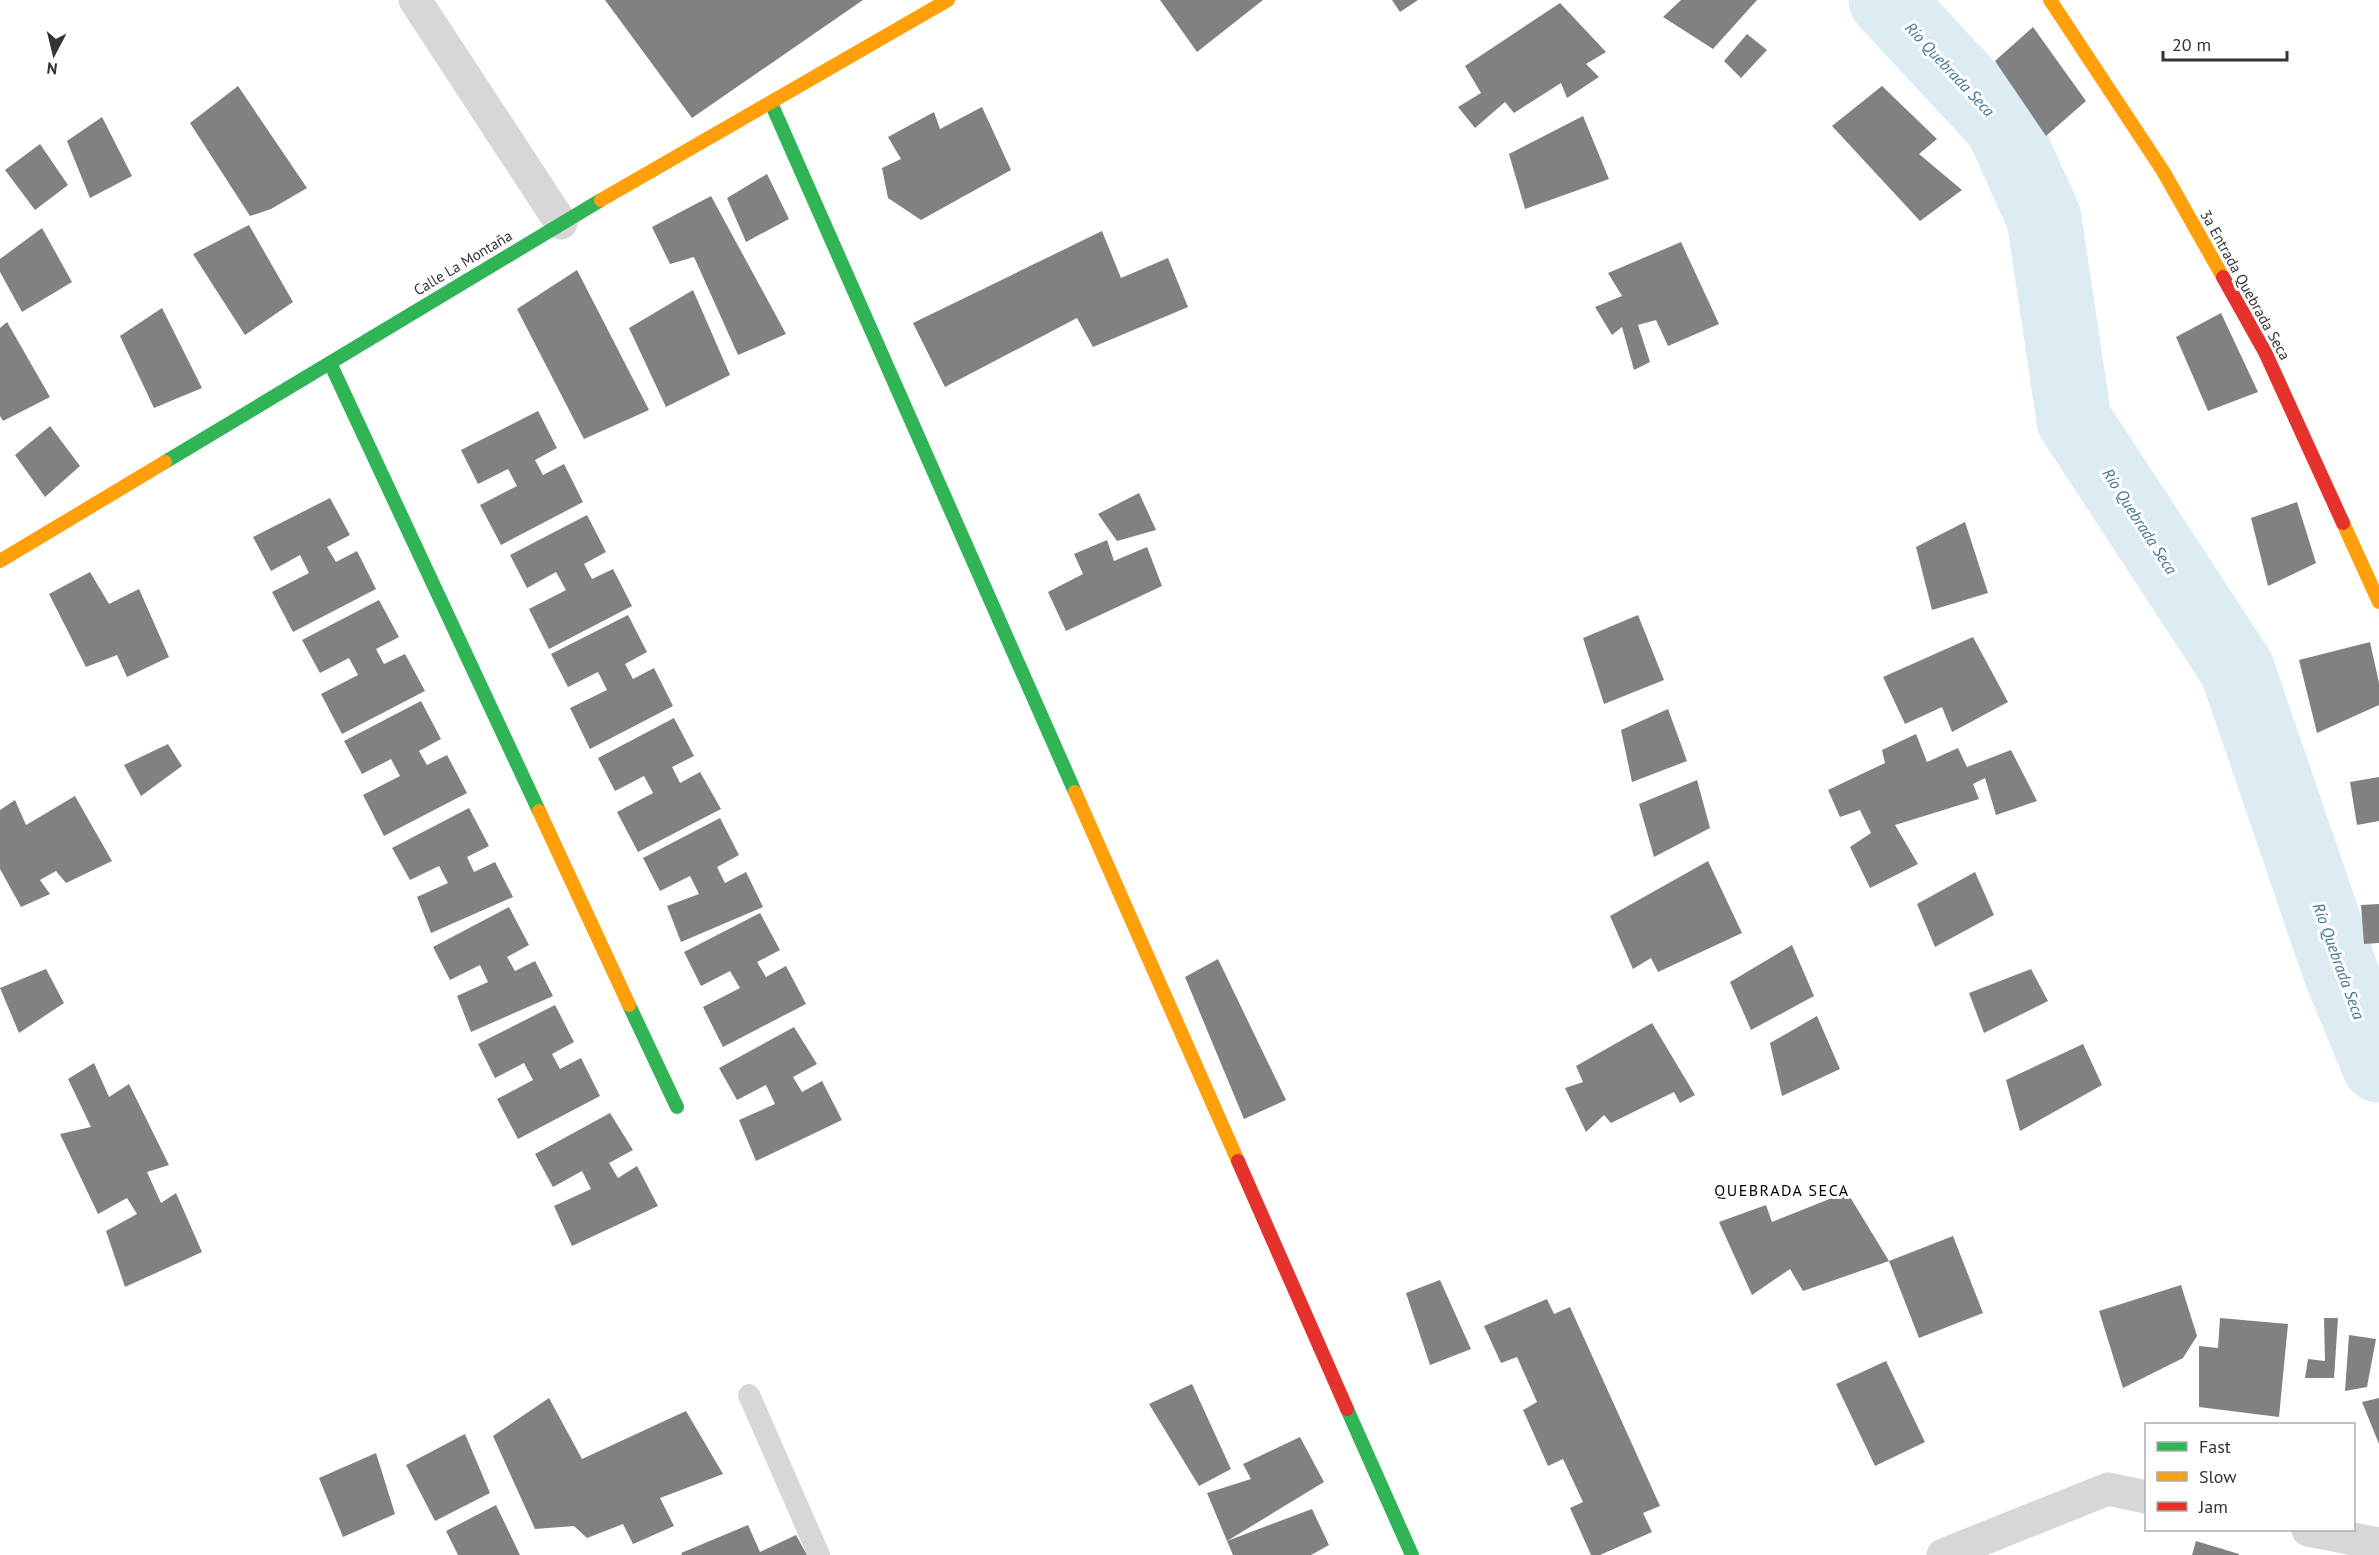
<svg xmlns="http://www.w3.org/2000/svg" width="2379" height="1555" font-family="'PT Sans',sans-serif">
	<style>
		.lines { fill: none; stroke-linecap: round; stroke-linejoin: round }
		.river { stroke: #ddebf3; stroke-width: 75 }
		.building { fill: #818181 }
		.lane { stroke: #d7d7d7; stroke-width: 22 }
		.street { stroke: #d7d7d7; stroke-width: 33 }
		.fast { stroke: #30b455; stroke-width: 14 }
		.slow { stroke: #ff9f0a; stroke-width: 14 }
		.jam { stroke: #e5322d; stroke-width: 14 }
		.labels { text-anchor: middle; stroke-width: 6; stroke-linejoin: round; paint-order: stroke }
		.street-label { font-size: 15px; fill: #333; stroke: #fff }
		.water-label { font-size: 16px; font-style: italic; fill: #3f7597; stroke: #fff }
		.neighbourhood-label { font-size: 16px; letter-spacing: 1.5px; fill: #000; stroke: #fff }
	</style>
	<rect width="100%" height="100%" fill="#fff"/>
	<g class="lines">
		<path class="river" d="M1886 0 2002 125 2044 218 2074 420 2237 669 2341 973 2379 1065"/>
	</g>
	<path class="building" d="M605 0H863L692 118Z
		M1160 0H1263L1197 52Z
		M1392 0H1418L1400 12Z
		M1681 0H1757L1713 49 1663 17Z
		M1560 3 1606 52 1586 64 1599 77 1567 98 1561 83 1514 113 1505 102 1475 128 1458 107 1481 93 1465 66Z
		M2033 27 2086 101 2046 136 1995 61Z
		M1747 34 1767 50 1741 78 1724 61Z
		M238 86 307 188 271 209 250 216 190 123Z
		M1882 86 1937 139 1919 154 1962 190 1920 221 1832 126Z
		M982 107 1011 170 921 220 888 198 882 168 901 159 888 137 934 112 940 129Z
		M1583 116 1609 179 1525 209 1509 154Z
		M102 117 132 176 90 198 67 141Z
		M40 144 68 185 35 210 5 170Z
		M767 174 789 219 746 242 727 198Z
		M711 196 786 334 738 355 694 257 670 264 652 227Z
		M249 225 293 302 245 335 193 254Z
		M42 228 72 282 22 312 0 272V259Z
		M1102 231 1121 278 1168 258 1188 307 1093 347 1077 318 945 387 913 323Z
		M1681 242 1719 324 1668 346 1656 320 1638 325 1650 362 1634 370 1622 327 1612 335 1595 307 1622 296 1608 273Z
		M577 270 649 410 584 439 517 309Z
		M693 290 730 375 666 407 629 328Z
		M162 308 202 388 154 408 120 336Z
		M2221 313 2258 392 2208 411 2176 337Z
		M7 322 50 397 3 421 0 416V328Z
		M538 411 557 448 535 460 543 475 564 464 583 502 501 545 480 505 517 486 508 469 478 484 461 450Z
		M50 426 80 466 45 497 15 455Z
		M1139 493 1156 530 1117 541 1098 514Z
		M330 498 350 535 327 547 336 562 357 551 376 589 293 632 272 592 309 573 300 555 271 571 253 537Z
		M2297 502 2316 563 2268 586 2251 518Z
		M587 515 606 552 584 564 592 579 613 569 632 606 549 649 529 609 566 590 556 572 527 588 510 555Z
		M1965 522 1988 593 1932 610 1916 547Z
		M1107 540 1114 561 1147 547 1162 586 1066 631 1048 592 1083 574 1074 554Z
		M90 572 109 604 139 589 169 657 127 677 117 655 86 667 49 594Z
		M379 600 399 637 376 649 384 664 405 654 425 691 342 734 321 694 358 675 349 658 320 673 302 640Z
		M628 615 647 652 625 664 633 679 654 668 673 706 590 749 570 708 607 690 598 672 568 687 551 654Z
		M1638 615 1664 680 1604 704 1583 638Z
		M1973 637 2008 702 1952 732 1942 707 1905 724 1883 677Z
		M2370 642 2379 683V705L2317 733 2299 660Z
		M421 701 441 739 419 751 427 765 447 755 467 793 384 836 363 795 400 776 391 759 362 774 344 741Z
		M1668 709 1687 761 1632 782 1621 730Z
		M674 718 694 756 672 767 680 783 700 772 721 809 638 852 617 812 653 793 644 776 615 791 598 758Z
		M1916 734 1927 762 1958 748 1967 767 2011 750 2037 801 1996 815 1985 778 1973 784 1979 799 1895 825 1918 864 1870 888 1850 847 1871 833 1860 810 1840 817 1828 790 1885 763 1882 750Z
		M168 744 182 766 141 796 124 765Z
		M2379 777V821L2357 825 2350 782Z
		M1697 780 1710 828 1654 857 1639 804Z
		M75 796 112 861 66 883 56 871 40 880 50 894 21 907 0 869V810L15 800 26 825Z
		M469 808 489 846 467 857 474 872 495 862 513 897 431 933 417 897 448 883 439 866 410 880 392 848Z
		M720 818 739 855 717 867 725 883 746 872 763 907 681 942 667 906 699 894 690 876 660 891 643 858Z
		M1708 861 1742 933 1658 972 1651 958 1633 969 1610 916Z
		M1975 872 1994 915 1935 947 1917 904Z
		M2379 904V943L2364 944 2361 905Z
		M509 907 529 945 507 957 515 971 535 961 553 996 471 1032 457 996 488 982 480 965 450 980 433 947Z
		M760 913 780 950 757 962 766 977 786 966 806 1004 723 1047 703 1007 740 988 730 971 701 986 684 952Z
		M1792 945 1814 996 1751 1030 1730 982Z
		M1218 959 1286 1100 1244 1119 1185 977Z
		M46 969 64 1003 19 1033 0 988Z
		M2031 969 2048 1001 1984 1033 1969 993Z
		M555 1005 574 1042 552 1054 560 1069 581 1058 600 1096 518 1139 497 1099 533 1080 524 1063 495 1078 478 1044Z
		M1817 1016 1840 1069 1782 1096 1770 1043Z
		M1652 1023 1695 1095 1680 1103 1674 1092 1611 1123 1604 1115 1586 1132 1565 1088 1583 1082 1576 1066Z
		M794 1027 817 1064 793 1077 802 1092 822 1081 842 1120 756 1161 739 1120 775 1104 766 1085 737 1100 719 1068Z
		M2083 1044 2102 1085 2020 1131 2006 1080Z
		M94 1063 109 1097 129 1084 169 1165 147 1172 161 1203 176 1193 202 1252 125 1287 106 1231 137 1214 127 1198 98 1214 60 1134 91 1127 68 1079Z
		M610 1113 633 1150 609 1163 618 1178 637 1166 658 1206 572 1246 554 1206 591 1189 582 1171 553 1187 535 1154Z
		M1847 1192 1889 1261 1803 1291 1790 1269 1752 1295 1719 1222 1766 1205 1772 1222Z
		M1953 1236 1983 1313 1919 1338 1889 1261Z
		M1440 1280 1471 1349 1430 1365 1406 1293Z
		M2181 1285 2197 1336 2183 1358 2123 1388 2099 1311Z
		M1547 1299 1554 1314 1570 1307 1660 1506 1643 1513 1652 1532 1600 1555H1591L1570 1508 1583 1502 1563 1459 1548 1466 1523 1410 1537 1402 1517 1357 1501 1363 1484 1326Z
		M2220 1318 2288 1324 2279 1417 2199 1407V1346L2218 1348Z
		M2324 1318H2338L2334 1378H2305L2308 1359 2325 1361Z
		M2349 1335 2376 1339 2367 1387 2345 1391Z
		M1886 1361 1925 1442 1875 1466 1836 1384Z
		M1192 1384 1231 1469 1199 1486 1149 1404Z
		M549 1398 582 1459 686 1411 723 1474 660 1498 674 1526 633 1544 623 1524 587 1538 574 1526 535 1529 493 1436Z
		M2379 1398V1444L2362 1402Z
		M465 1434 490 1493 435 1521 406 1465Z
		M1300 1437 1324 1482 1227 1541 1207 1493 1251 1479 1243 1464Z
		M376 1453 395 1514 343 1537 319 1478Z
		M496 1505 520 1555H458L446 1531Z
		M1312 1509 1329 1545 1311 1555H1233L1227 1541Z
		M748 1525 760 1552 796 1535 807 1555H682L681 1553Z
		M2196 1541 2239 1554V1555H2192Z"/>
	<g class="lines">
		<path class="lane" d="M749 1395 819 1555"/>
		<path class="street" d="M415 0 561 223
			M2308 1530 2379 1544
			M1943 1555 2108 1489 2146 1497"/>
		<path class="fast" d="M771 103 1075 792
			M330 363 539 811
			M165 462 601 200
			M629 1005 677 1107
			M1347 1409 1412 1555"/>
		<path class="slow" d="M2050 0 2163 171 2223 277
			M601 200 948 0
			M2343 523 2379 602
			M0 561 165 462
			M1075 792 1238 1161
			M539 811 629 1005"/>
		<path class="jam" d="M2223 277 2265 352 2343 523
			M1238 1161 1347 1409"/>
	</g>
	<g class="labels">
		<g class="street-label">
			<text transform="translate(463 263) rotate(-31)" y="5">Calle La Montaña</text>
			<text transform="translate(2245 285) rotate(61)" y="5">3a Entrada Quebrada Seca</text>
		</g>
		<g class="water-label">
			<text transform="translate(1950 69) rotate(47)" y="6">Río Quebrada Seca</text>
			<text transform="translate(2140 521) rotate(57)" y="6">Río Quebrada Seca</text>
			<text transform="translate(2339 961) rotate(70)" y="6">Río Quebrada Seca</text>
		</g>
		<g class="neighbourhood-label">
			<text x="1782" y="1196">QUEBRADA SECA</text>
		</g>
	</g>
	<rect x="2145" y="1423" width="210" height="108" fill="#ffffff" stroke="#adadad" stroke-width="1.5"/>
	<rect x="2157" y="1442" width="30" height="9" fill="#30b455" stroke="#adadad" stroke-width="1.5"/>
	<text x="2199" y="1453" font-size="18" fill="#333333">Fast</text>
	<rect x="2157" y="1472" width="30" height="9" fill="#ff9f0a" stroke="#adadad" stroke-width="1.5"/>
	<text x="2199" y="1483" font-size="18" fill="#333333">Slow</text>
	<rect x="2157" y="1502" width="30" height="9" fill="#e5322d" stroke="#adadad" stroke-width="1.5"/>
	<text x="2199" y="1513" font-size="18" fill="#333333">Jam</text>
	<g transform="translate(54 54) rotate(187)" stroke="#ffffff" stroke-width="4.5" paint-order="stroke">
	<path d="M0-4.5L10 22L0 15L-10 22Z" fill="#333333"/>
	<text y="-9" font-size="16" font-weight="bold" text-anchor="middle" fill="#333333">N</text>
	</g>
	<path d="M2163 51v9h124v-9" fill="none" stroke="#333333" stroke-width="3"/>
	<text x="2172" y="51" font-size="18" fill="#333333" stroke="#ffffff" stroke-width="4.5" paint-order="stroke">20 m</text>
</svg>
